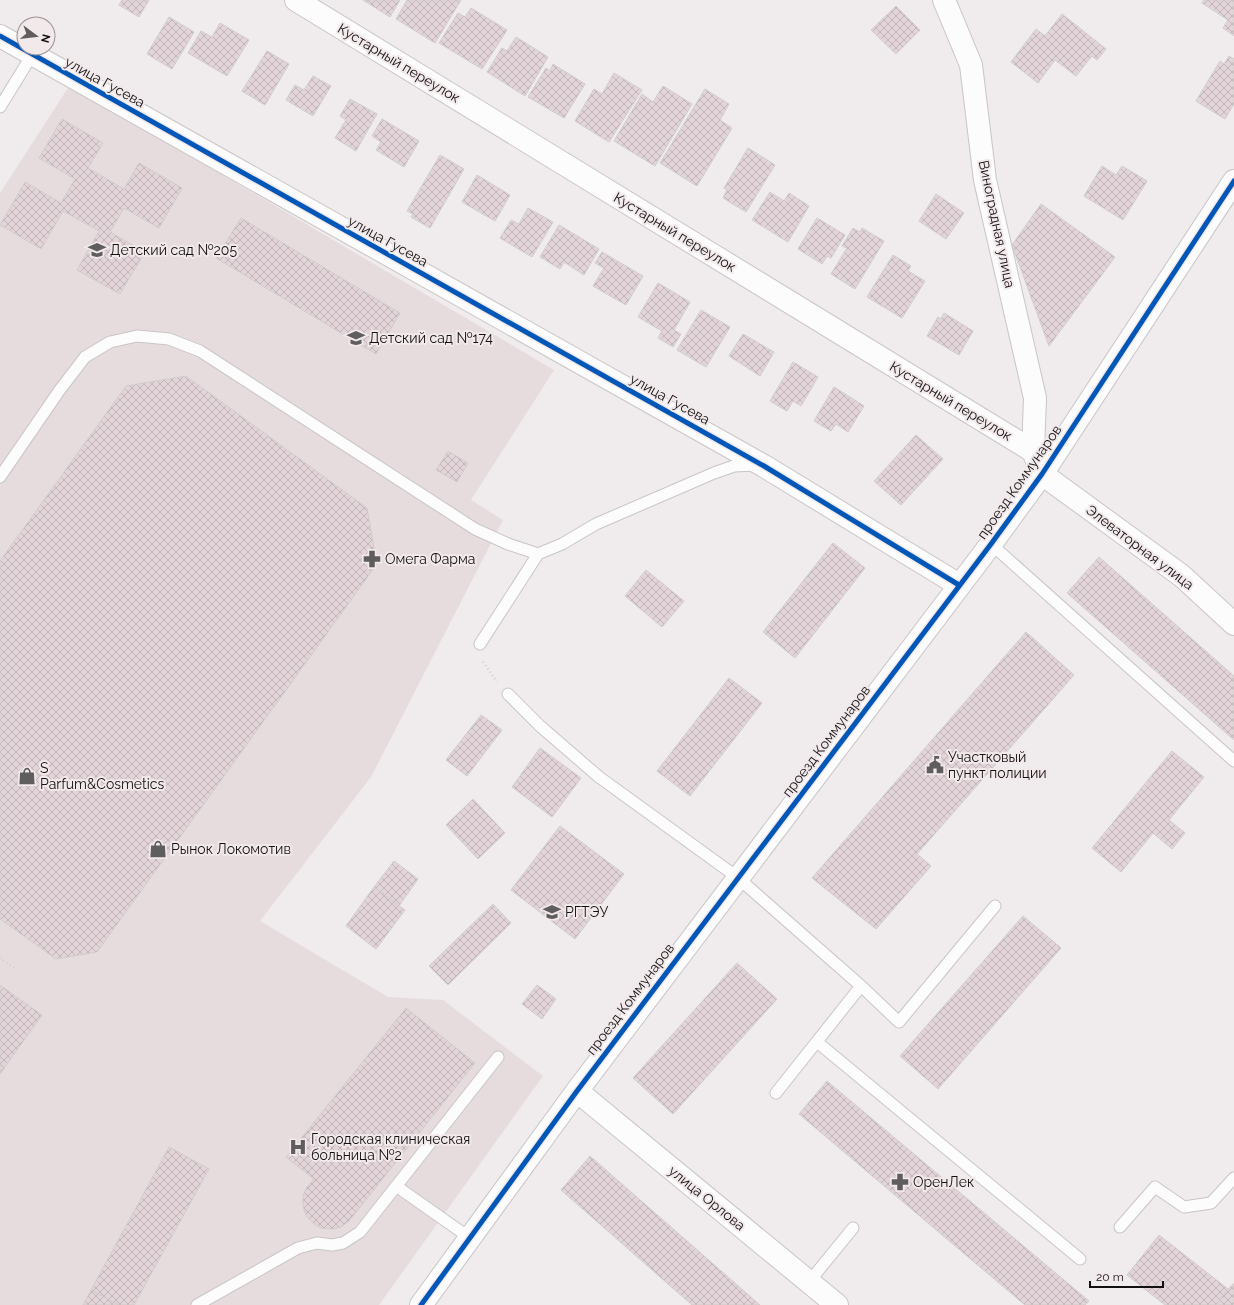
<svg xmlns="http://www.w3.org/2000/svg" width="1234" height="1305" font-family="Raleway,sans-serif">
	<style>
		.built { fill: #e6dcde }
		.building { fill: url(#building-cross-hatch); stroke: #d0cdcd }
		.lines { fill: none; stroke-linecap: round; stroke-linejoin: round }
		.service-casing { stroke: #c9c5c6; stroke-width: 13 }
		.minor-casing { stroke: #c9c5c6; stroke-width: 24 }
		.tertiary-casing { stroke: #c9c5c6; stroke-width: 24 }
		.path { stroke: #d0cfcf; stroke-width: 2.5; stroke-dasharray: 1 3; stroke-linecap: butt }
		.service { stroke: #fdfcfc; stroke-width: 11 }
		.minor { stroke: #fdfcfc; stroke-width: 22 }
		.tertiary { stroke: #fdfcfc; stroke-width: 22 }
		.cycleway-casing { stroke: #f2e9eb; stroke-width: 8 }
		.cycleway { stroke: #0057b8; stroke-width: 5 }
		.labels { text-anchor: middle; stroke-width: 4; stroke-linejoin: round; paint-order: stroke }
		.street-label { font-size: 14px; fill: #131011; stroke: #f2e9eb }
		.poi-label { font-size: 14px; fill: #131011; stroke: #f2e9eb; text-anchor: start }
	</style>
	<defs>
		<pattern id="building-cross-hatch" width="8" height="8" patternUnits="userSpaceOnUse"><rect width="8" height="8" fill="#e2d4d8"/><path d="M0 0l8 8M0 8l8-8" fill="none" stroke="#c1b5b8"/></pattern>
	</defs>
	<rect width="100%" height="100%" fill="#f0ebec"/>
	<path class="built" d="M70 85 554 370 471 500 503 520 371 777 260 921 388 997 443 1000 543 1076 379 1305H0V193Z"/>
	<path class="building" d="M122 0H149L139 17 119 5Z
		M363 0H400L390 17Z
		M407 0H461L435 43 396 19Z
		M1204 0H1234V36L1223 28 1228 20 1202 3Z
		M896 6 920 30 896 54 871 30Z
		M471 8 507 30 482 69 439 43 458 13 465 17Z
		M1062 14 1106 49 1097 60 1092 56 1076 76 1055 60 1038 83 1011 62 1036 29 1045 36Z
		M169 17 194 32 172 69 147 54Z
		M220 23 249 40 227 76 188 53 201 31 212 37Z
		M516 37 548 57 525 96 487 72 502 48 507 51Z
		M267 51 289 64 265 105 242 91Z
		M1229 56 1234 59V104L1225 119 1196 101 1220 61 1224 64Z
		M553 64 585 84 564 118 528 97 546 68 550 71Z
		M614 73 642 90 609 142 575 121 594 89 602 94Z
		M313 76 331 86 313 116 286 100 295 85 304 90Z
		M663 86 692 104 655 166 614 141 642 94 653 102Z
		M705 89 729 104 720 120 732 128 697 186 660 163Z
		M350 99 377 114 356 151 335 138 346 120 340 116Z
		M62 119 103 143 88 168 124 189 139 163 182 188 159 228 124 208 110 232 145 252 120 294 77 270 99 231 63 211 41 249 0 225 25 182 61 203 75 179 39 158Z
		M382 119 419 141 404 167 376 150 381 142 372 136Z
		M748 148 775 165 746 212 723 198 727 190 724 188Z
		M440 155 464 169 430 228 411 217 413 214 407 211Z
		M1102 166 1116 175 1122 166 1147 181 1123 220 1084 196Z
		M477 175 510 195 495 221 462 202Z
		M770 192 784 201 789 193 809 206 788 242 752 220Z
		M936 194 964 213 946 239 919 221Z
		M1041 204 1115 257 1049 346 1012 245Z
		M528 208 553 222 532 257 500 238 511 220 519 224Z
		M241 218 400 313 376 354 216 258Z
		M817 218 845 235 831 258 827 256 822 264 798 249Z
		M559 225 599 249 584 275 564 262 560 269 540 257Z
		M853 228 860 232 862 228 884 241 855 289 831 274 847 248 842 246Z
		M602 252 643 276 626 305 593 286 604 268 595 263Z
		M893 255 911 266 908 271 925 281 902 318 867 297Z
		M658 283 690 302 674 330 681 334 673 347 658 338 662 331 638 317Z
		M701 310 730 327 706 367 677 350Z
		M944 313 973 331 959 355 927 336 938 317 941 319Z
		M743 334 774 352 760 376 729 356Z
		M793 362 818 377 801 406 793 401 787 411 770 401Z
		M186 376 367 508 377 564 97 952 56 959 0 919V561L126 386Z
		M834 387 864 406 848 432 836 424 831 431 814 421Z
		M916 435 943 459 901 505 874 481Z
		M448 451 468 463 457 482 436 470Z
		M833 543 865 568 795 658 763 632Z
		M1099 557 1234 676V740L1067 593Z
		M646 570 684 601 662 627 625 596Z
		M1026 632 1074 675 917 854 931 866 876 929 812 878Z
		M729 678 762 703 690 796 657 771Z
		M481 715 502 730 467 776 446 760Z
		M540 748 581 778 552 817 512 787Z
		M1172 751 1204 777 1169 820 1185 833 1172 849 1153 833 1121 872 1092 848Z
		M473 799 505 833 478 859 446 825Z
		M560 826 624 874 575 939 511 890Z
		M394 861 418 879 399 906 374 887Z
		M374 887 405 910 376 949 346 926Z
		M493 904 511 923 448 985 429 966Z
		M1023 916 1061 948 938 1089 900 1056Z
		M737 963 777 999 673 1114 633 1078Z
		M0 985 42 1015 0 1074Z
		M537 985 556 999 542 1019 522 1004Z
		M406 1008 475 1063 349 1221 341 1227 332 1229 321 1228 313 1223 306 1216 303 1206V1196L307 1187 314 1179 286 1157Z
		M827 1081 1089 1301 1085 1305H1025L799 1114Z
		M169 1147 209 1169 134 1305H119L91 1290Z
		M590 1156 760 1305H692L561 1190Z
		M1159 1235 1228 1289 1216 1305H1165L1127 1275Z
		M1234 1283V1305H1216L1228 1289Z
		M91 1290 119 1305H83Z"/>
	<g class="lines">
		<g class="service-casing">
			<path id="service" d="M0 107 32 55
				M0 477 59 391 85 357 110 342 137 336 169 339 200 351 475 529 508 544 538 554
				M991 544 1234 761
				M480 644 538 554 562 544 596 524 714 473 734 466 755 465
				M508 694 540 726 599 777 737 877 861 986 899 1022 995 906
				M817 1042 1080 1259
				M776 1093 861 986
				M396 1186 470 1238
				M1120 1227 1155 1187 1184 1207 1211 1203 1234 1178
				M809 1282 853 1228
				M197 1305 298 1248 317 1243 332 1245 343 1243 360 1232 498 1057"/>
		</g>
		<g class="minor-casing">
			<path id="minor" d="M944 0 971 65 985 180 1035 398 1033 451
				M0 36 764 466 959 585
				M1234 181 1042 474 1182 576 1234 624"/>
		</g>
		<g class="tertiary-casing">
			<path id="tertiary" d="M296 0 1033 451 1042 474 991 544 577 1091 421 1305
				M577 1091 837 1305"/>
		</g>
		<path class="path" d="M483 662 497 682
			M0 958 14 968"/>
		<use href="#service" class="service"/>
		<use href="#minor" class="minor"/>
		<use href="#tertiary" class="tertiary"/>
		<g class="cycleway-casing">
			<path id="cycleway" d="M0 36 764 466 959 585
				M421 1305 577 1091 991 544 1042 474 1234 181"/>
		</g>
		<use href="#cycleway" class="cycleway"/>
	</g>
	<defs>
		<g id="school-bare" transform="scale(1.38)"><path d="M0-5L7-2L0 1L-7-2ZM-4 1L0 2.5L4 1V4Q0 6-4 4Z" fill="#605d5e" stroke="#f2e9eb" stroke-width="2.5" paint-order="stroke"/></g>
		<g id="pharmacy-bare" transform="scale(1.38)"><path d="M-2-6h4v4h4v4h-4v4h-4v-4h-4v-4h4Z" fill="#605d5e" stroke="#f2e9eb" stroke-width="2.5" paint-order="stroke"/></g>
		<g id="civic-bare" transform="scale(1.38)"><path d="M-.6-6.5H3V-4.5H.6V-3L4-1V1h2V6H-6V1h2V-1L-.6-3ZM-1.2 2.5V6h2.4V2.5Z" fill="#605d5e" stroke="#f2e9eb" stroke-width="2.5" paint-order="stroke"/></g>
		<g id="shop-bare" transform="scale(1.38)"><path d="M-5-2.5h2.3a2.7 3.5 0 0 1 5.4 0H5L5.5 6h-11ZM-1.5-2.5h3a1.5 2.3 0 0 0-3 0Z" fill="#605d5e" stroke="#f2e9eb" stroke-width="2.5" paint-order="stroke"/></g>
		<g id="university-bare" transform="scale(1.38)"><path d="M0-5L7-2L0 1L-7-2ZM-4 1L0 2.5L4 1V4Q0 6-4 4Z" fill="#605d5e" stroke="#f2e9eb" stroke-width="2.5" paint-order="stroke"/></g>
		<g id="hospital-bare" transform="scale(1.38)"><path d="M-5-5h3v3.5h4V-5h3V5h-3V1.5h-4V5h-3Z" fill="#605d5e" stroke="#f2e9eb" stroke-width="2.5" paint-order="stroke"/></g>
	</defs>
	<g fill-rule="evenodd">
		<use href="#school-bare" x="97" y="250"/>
		<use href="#school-bare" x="356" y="338"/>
		<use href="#pharmacy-bare" x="372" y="559"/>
		<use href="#civic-bare" x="935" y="765"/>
		<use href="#shop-bare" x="27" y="776"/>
		<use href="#shop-bare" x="158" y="849"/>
		<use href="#university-bare" x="552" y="912"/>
		<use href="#hospital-bare" x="298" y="1147"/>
		<use href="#pharmacy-bare" x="900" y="1182"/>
	</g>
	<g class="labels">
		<g class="street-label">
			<text transform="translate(399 63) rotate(31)" y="5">Кустарный переулок</text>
			<text transform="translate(105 82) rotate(29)" y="5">улица Гусева</text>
			<text transform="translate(997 224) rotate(78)" y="5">Виноградная улица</text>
			<text transform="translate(675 232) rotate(31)" y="5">Кустарный переулок</text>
			<text transform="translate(388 241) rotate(29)" y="5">улица Гусева</text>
			<text transform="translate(670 399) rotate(29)" y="5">улица Гусева</text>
			<text transform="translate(951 401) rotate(31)" y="5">Кустарный переулок</text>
			<text transform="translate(1019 482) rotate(-55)" y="5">проезд Коммунаров</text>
			<text transform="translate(1140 547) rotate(37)" y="5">Элеваторная улица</text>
			<text transform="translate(826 741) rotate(-53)" y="5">проезд Коммунаров</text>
			<text transform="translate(630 999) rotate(-53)" y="5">проезд Коммунаров</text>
			<text transform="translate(707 1198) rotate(39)" y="5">улица Орлова</text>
		</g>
		<g class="poi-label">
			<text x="110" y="255">Детский сад №205</text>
			<text x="369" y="343">Детский сад №174</text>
			<text x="385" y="564">Омега Фарма</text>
			<text x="948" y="762">Участковый<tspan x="948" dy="16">пункт полиции</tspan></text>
			<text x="40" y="773">S<tspan x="40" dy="16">Parfum&amp;Cosmetics</tspan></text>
			<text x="171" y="854">Рынок Локомотив</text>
			<text x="565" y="917">РГТЭУ</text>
			<text x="311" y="1144">Городская клиническая<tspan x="311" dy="16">больница №2</tspan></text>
			<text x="913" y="1187">ОренЛек</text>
		</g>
	</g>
	<g transform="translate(36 36) rotate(105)"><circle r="19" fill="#f2e9eb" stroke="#999294"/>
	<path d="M0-3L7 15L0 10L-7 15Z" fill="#605d5e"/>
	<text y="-6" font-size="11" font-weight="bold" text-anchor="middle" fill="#131011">N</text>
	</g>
	<path d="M1090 1281v6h73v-6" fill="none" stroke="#131011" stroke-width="2"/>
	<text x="1096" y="1281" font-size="12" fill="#131011" stroke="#f2e9eb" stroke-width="3" paint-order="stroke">20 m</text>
</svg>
